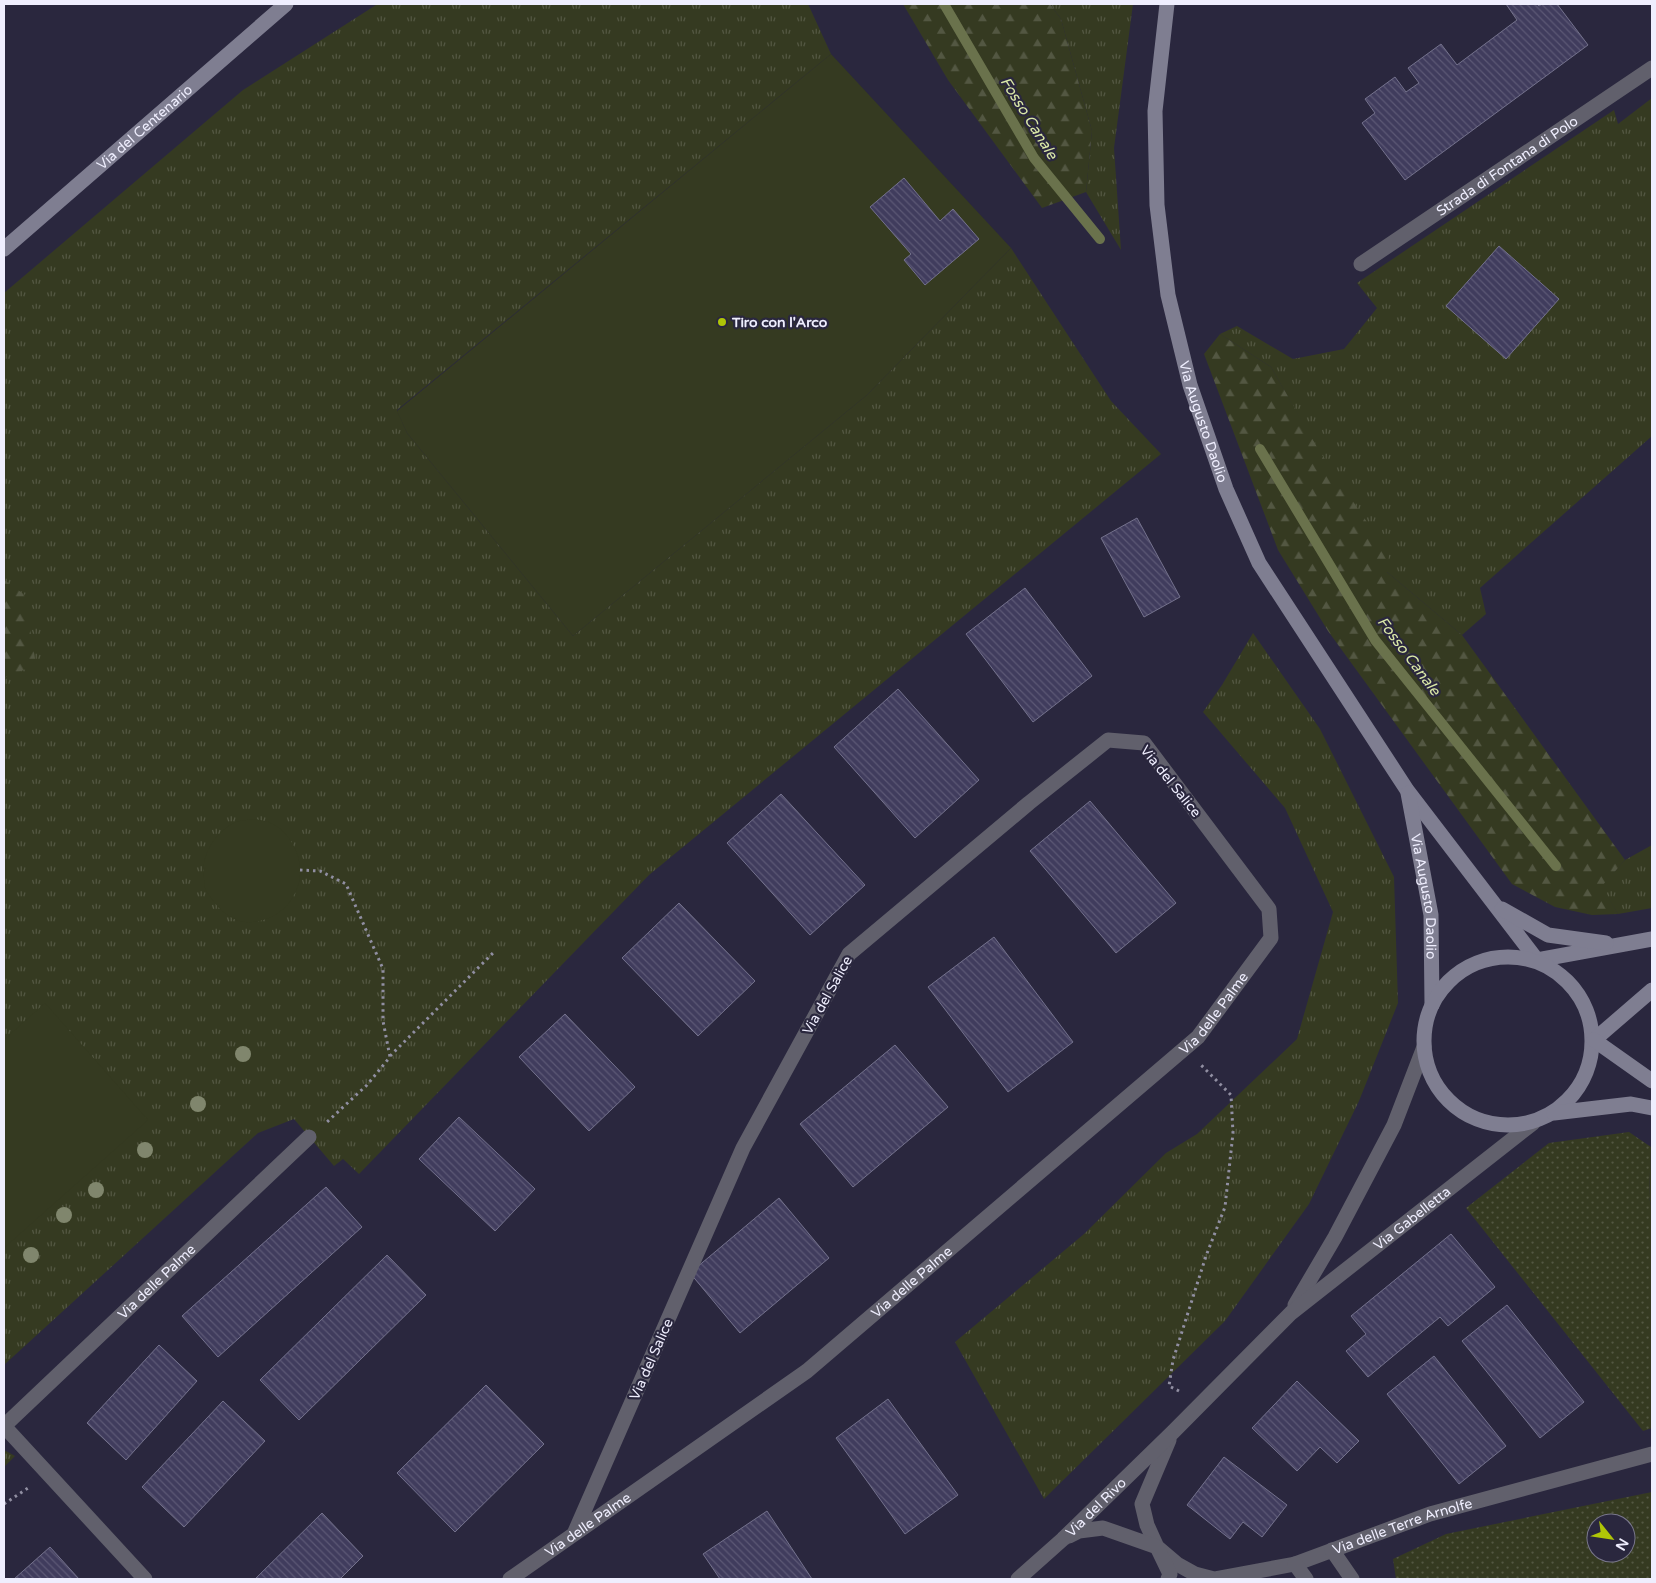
<svg xmlns="http://www.w3.org/2000/svg" width="1656" height="1583" font-family="'Varela Round',sans-serif">
	<style>
		.grass { fill: url(#grass-tufts) }
		.forest { fill: url(#forest-firs) }
		.garden { fill: url(#garden-dots); fill-rule: evenodd }
		.pitch { fill: #353a21 }
		.lines { fill: none; stroke-linecap: round; stroke-linejoin: round }
		.stream { stroke: #6a724c; stroke-width: 10 }
		.building { fill: url(#building-back-hatch); stroke: #74728d }
		.path { stroke: #918fa2; stroke-width: 3; stroke-dasharray: 2.5 4; stroke-linecap: butt }
		.street { stroke: #61606c; stroke-width: 15 }
		.secondary { stroke: #7f7e91; stroke-width: 15 }
		.tree { fill: #80866d }
		.poi-dot { fill: #afc507; stroke: #2a273e; stroke-width: 2 }
		.labels { text-anchor: middle; stroke-width: 4.5; stroke-linejoin: round; paint-order: stroke }
		.street-label { font-size: 14px; fill: #efeefe; stroke: #2a273e }
		.poi-label { font-size: 14px; font-weight: bold; fill: #efeefe; stroke: #2a273e; text-anchor: start }
		.water-label { font-size: 15px; font-style: italic; fill: #dae8a7; stroke: #2a273e }
	</style>
	<defs>
		<pattern id="grass-tufts" width="24" height="20" patternUnits="userSpaceOnUse" patternTransform="scale(1.25)"><rect width="24" height="20" fill="#353a21"/><path d="M3 7l-1-3M5 7V3M7 7l1-3M15 17l-1-3M17 17v-4M19 17l1-3" fill="none" stroke="#535742"/></pattern>
		<pattern id="forest-firs" width="22" height="20" patternUnits="userSpaceOnUse" patternTransform="scale(1.25)"><rect width="22" height="20" fill="#353a21"/><path d="M5 1l3.5 6h-7zM16 11l3.5 6h-7z" fill="#535742"/></pattern>
		<pattern id="garden-dots" width="8" height="8" patternUnits="userSpaceOnUse" patternTransform="scale(1.25)"><rect width="8" height="8" fill="#353a21"/><path d="M2 2h.1M6 6h.1" fill="none" stroke="#535742" stroke-width="1.8" stroke-linecap="round"/></pattern>
		<pattern id="building-back-hatch" width="6" height="6" patternUnits="userSpaceOnUse" patternTransform="scale(1.25)"><rect width="6" height="6" fill="#403c5d"/><path d="M-1 5l2 2M0 0l6 6M5-1l2 2" fill="none" stroke="#5c5875"/></pattern>
	</defs>
	<rect width="100%" height="100%" fill="#2a273e"/>
	<path class="grass" d="M487 4H808L831 54 397 410 407 433 573 636 867 395 1011 248 1111 401 1161 454 649 875 359 1174 343 1159 334 1166 294 1119 258 1133 4 1365V293L243 90 376 5Z
		M1050 4H1133L1114 148 1121 250 1086 192 1092 131 1061 19Z
		M1652 98V436L1480 588 1486 614 1462 635 1387 572 1271 367 1220 334 1237 326 1293 359 1344 349 1377 308 1357 283 1614 110 1618 124Z
		M1253 633 1320 729 1394 877 1398 1003 1359 1101 1309 1204 1225 1321 1044 1499 955 1342 1084 1234 1166 1153 1197 1134 1297 1039 1333 912 1285 808 1203 712 1222 685Z
		M1652 845V908L1618 914 1601 886 1625 860Z
		M4 1450 15 1456 4 1467Z"/>
	<path class="forest" d="M903 4H1050L1061 19 1092 131 1086 192 1042 208 948 80Z
		M1220 334 1271 367 1320 452 1389 555 1387 572 1462 635 1625 860 1602 886 1618 914 1592 915 1555 907 1512 884 1328 631 1278 550 1204 354Z
		M4 580 25 595 36 665 4 678Z
		M1651 1147H1652V1210L1649 1197Z"/>
	<path class="garden" d="M1629 1132 1651 1147 1649 1197 1652 1210V1428L1643 1431 1466 1208 1549 1143Z
		M1652 1492V1579H1396L1393 1559 1446 1534ZM1596 1523H1626V1553H1596Z"/>
	<path class="pitch" d="M831 54 1011 248 867 395 573 636 407 433 397 411Z
		M255 819C260 820 267 821 273 824 299 839 309 875 291 900 280 917 254 928 234 919 222 913 214 903 207 892 204 888 204 883 204 878 201 855 213 836 232 824 238 820 248 820 255 819Z
		M45 1003 148 1120 4 1248V1040Z"/>
	<g class="lines">
		<path class="stream" d="M944 4 1034 158 1100 239
			M1260 449 1375 640 1556 866"/>
	</g>
	<path class="building" d="M1506 4H1537L1539 6 1542 4H1557L1588 45 1405 180 1362 123 1375 113 1365 99 1395 77 1406 92 1419 83 1408 68 1441 44 1457 65 1517 20Z
		M904 178 940 221 953 209 979 239 925 285 904 260 911 254 870 207Z
		M1499 246 1559 299 1506 359 1446 306Z
		M1137 518 1180 597 1144 617 1101 538Z
		M1025 588 1092 676 1033 722 966 634Z
		M898 689 979 780 915 838 834 747Z
		M781 794 865 885 810 935 727 843Z
		M1090 801 1176 903 1116 953 1030 851Z
		M679 903 755 981 698 1036 622 958Z
		M994 937 1073 1042 1008 1092 928 987Z
		M565 1014 635 1087 589 1131 519 1057Z
		M895 1045 948 1107 853 1187 800 1124Z
		M459 1117 535 1189 495 1231 419 1159Z
		M326 1187 362 1227 218 1357 182 1316Z
		M779 1198 829 1258 740 1333 690 1273Z
		M1451 1234 1495 1287 1448 1326 1440 1317 1368 1377 1346 1351 1366 1334 1351 1316Z
		M387 1255 426 1295 299 1420 260 1380Z
		M1507 1305 1584 1402 1540 1438 1462 1341Z
		M159 1345 197 1381 126 1460 87 1423Z
		M1434 1356 1506 1446 1459 1484 1387 1394Z
		M1297 1381 1359 1441 1337 1463 1320 1447 1297 1471 1252 1428Z
		M486 1385 544 1444 455 1532 397 1473Z
		M888 1399 958 1495 905 1534 836 1438Z
		M223 1401 265 1441 184 1527 142 1487Z
		M1224 1457 1287 1505 1262 1537 1243 1522 1230 1539 1187 1505Z
		M767 1511 812 1579H720L703 1554Z
		M322 1513 363 1556 340 1579H255Z
		M50 1547 79 1579H14Z"/>
	<g class="lines">
		<path class="path" d="M300 870 320 871 346 884 383 969V1021L390 1057 367 1085 327 1122
			M390 1056 494 952
			M1179 1391 1169 1386 1173 1360 1206 1256 1225 1207 1233 1133 1231 1095 1201 1065
			M4 1504 28 1488"/>
		<g class="street">
			<path id="s1" d="M1361 264 1652 68"/>
			<path d="M1295 1305 1335 1237 1394 1125 1424 1047"/>
			<path id="s2" d="M4 1426 309 1137"/>
			<path d="M4 1426 145 1579"/>
			<path id="s3" d="M1169 1440 1142 1504 1147 1525 1157 1547 1177 1564 1195 1574 1214 1579 1295 1564 1430 1514 1652 1454"/>
			<path d="M1069 1536 1079 1531 1103 1528 1157 1547 1170 1574 1168 1579"/>
			<path d="M1332 1550 1352 1579"/>
			<path d="M1295 1564 1306 1579"/>
			<path id="s4" d="M510 1579 807 1371 1198 1037 1271 938 1269 909 1144 743 1108 740 1029 803 849 954 743 1148 574 1534"/>
			<path id="s5" d="M1018 1579 1063 1539 1173 1432 1291 1313 1533 1123"/>
		</g>
		<g class="secondary">
			<path id="s6" d="M1167 4 1155 111 1157 205 1168 295 1190 385 1226 489 1259 563 1407 790 1537 960 1652 939"/>
			<path id="s7" d="M4 249 286 4"/>
			<path id="s8" d="M1408 793 1431 915 1432 1005"/>
			<path d="M1502 909 1548 935 1606 943"/>
			<circle cx="1508" cy="1041" r="84"/>
			<path d="M1594 1040 1652 990"/>
			<path d="M1594 1040 1652 1081"/>
			<path d="M1554 1113 1631 1104 1652 1108"/>
		</g>
	</g>
	<g class="tree">
		<circle cx="243" cy="1054" r="8"/>
		<circle cx="198" cy="1104" r="8"/>
		<circle cx="145" cy="1150" r="8"/>
		<circle cx="96" cy="1190" r="8"/>
		<circle cx="64" cy="1215" r="8"/>
		<circle cx="31" cy="1255" r="8"/>
	</g>
	<circle class="poi-dot" cx="722" cy="322" r="5"/>
	<g class="labels">
		<g class="street-label">
			<text dy="5" stroke="none"><textPath href="#s7" startOffset="186">Via del Centenario</textPath></text>
			<text dy="5" stroke="none"><textPath href="#s1" startOffset="176">Strada di Fontana di Polo</textPath></text>
			<text dy="5" stroke="none"><textPath href="#s6" startOffset="424">Via Augusto Daolio</textPath></text>
			<text transform="translate(1171 781) rotate(51)" y="5">Via del Salice</text>
			<text dy="5" stroke="none"><textPath href="#s8" startOffset="105">Via Augusto Daolio</textPath></text>
			<text transform="translate(827 995) rotate(-61)" y="5">Via del Salice</text>
			<text dy="5" stroke="none"><textPath href="#s4" startOffset="905">Via delle Palme</textPath></text>
			<text dy="5" stroke="none"><textPath href="#s5" startOffset="535">Via Gabelletta</textPath></text>
			<text dy="5" stroke="none"><textPath href="#s2" startOffset="210">Via delle Palme</textPath></text>
			<text dy="5" stroke="none"><textPath href="#s4" startOffset="500">Via delle Palme</textPath></text>
			<text transform="translate(651 1359) rotate(-66)" y="5">Via del Salice</text>
			<text dy="5" stroke="none"><textPath href="#s5" startOffset="106">Via del Rivo</textPath></text>
			<text dy="5" stroke="none"><textPath href="#s4" startOffset="95">Via delle Palme</textPath></text>
			<text dy="5" stroke="none"><textPath href="#s3" startOffset="378">Via delle Terre Arnolfe</textPath></text>
		</g>
		<g class="poi-label">
			<text x="732" y="327">Tiro con l'Arco</text>
		</g>
		<g class="water-label">
			<text transform="translate(1029 118) rotate(58)" y="5">Fosso Canale</text>
			<text transform="translate(1409 656) rotate(53)" y="5">Fosso Canale</text>
		</g>
	</g>
	<rect width="1656" height="1583" fill="none" stroke="#efeefe" stroke-width="10"/>
	<g transform="translate(1611 1538) rotate(120)"><circle r="24" fill="#2a273e" stroke="#79778b"/>
	<path d="M0-4L9 19L0 12L-9 19Z" fill="#afc507"/>
	<text y="-8" font-size="14" font-weight="bold" text-anchor="middle" fill="#efeefe">N</text>
	</g>
</svg>
